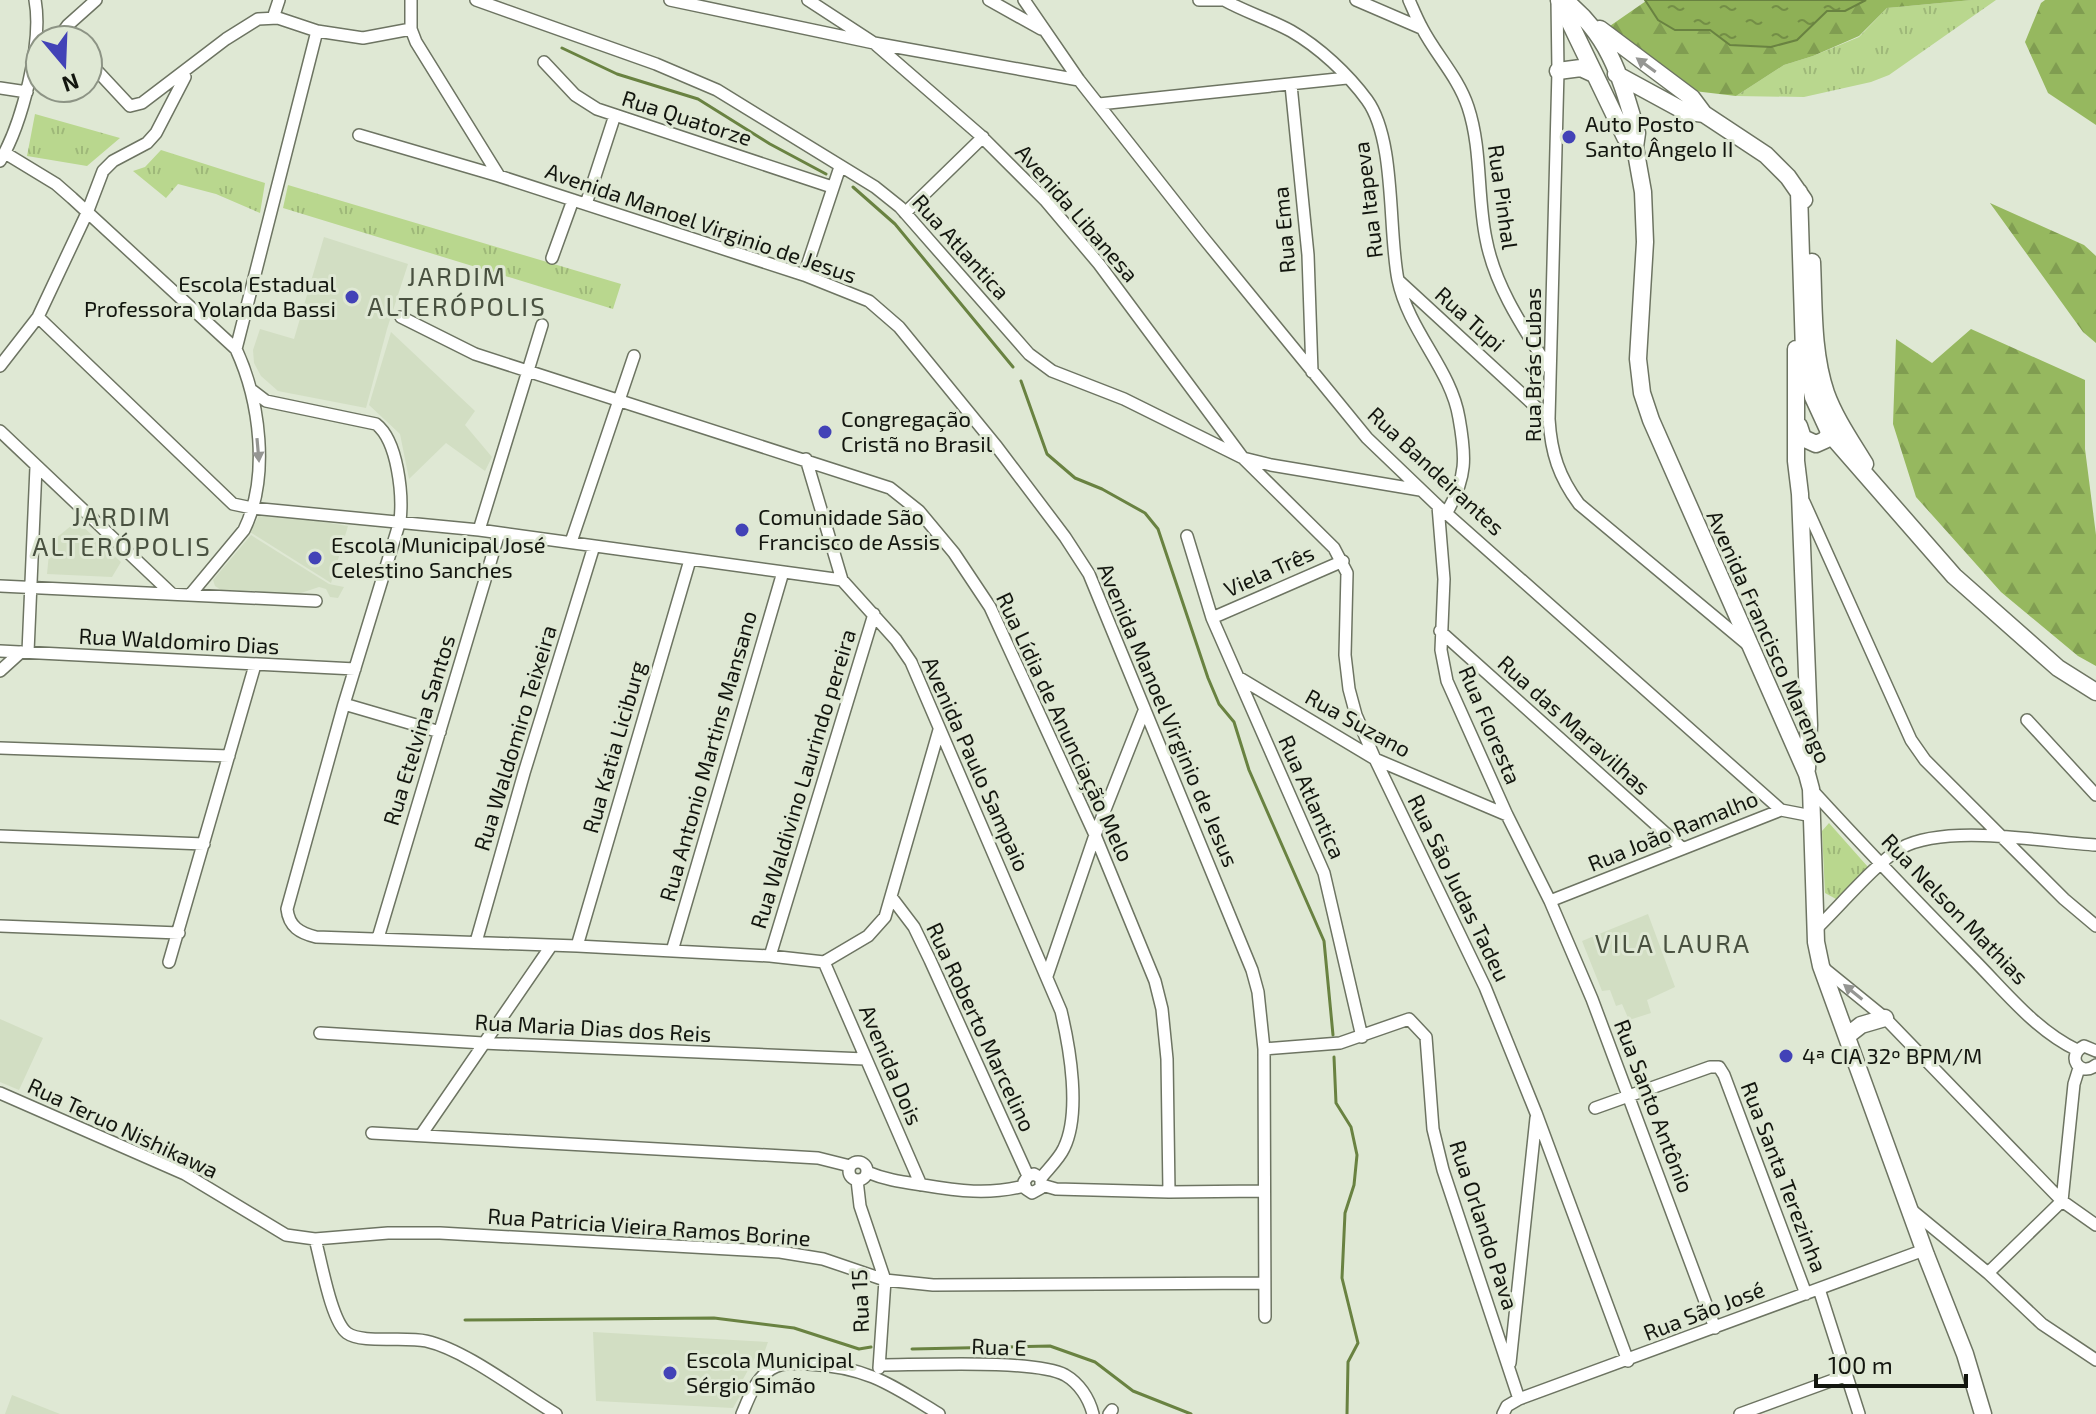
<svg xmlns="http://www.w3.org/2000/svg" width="2096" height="1414" font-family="'Exo 2',sans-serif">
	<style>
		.built { fill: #d2dec3 }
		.grass { fill: url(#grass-tufts) }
		.forest { fill: url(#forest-firs) }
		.water { fill: url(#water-ripples); stroke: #698241; stroke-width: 2 }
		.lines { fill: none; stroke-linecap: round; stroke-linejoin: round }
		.stream { stroke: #698241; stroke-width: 3 }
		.street-casing { stroke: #6d7462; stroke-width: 14 }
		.secondary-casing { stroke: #6d7462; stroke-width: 19 }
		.street { stroke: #fff; stroke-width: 11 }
		.secondary { stroke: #fff; stroke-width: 16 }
		.oneway { fill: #959693 }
		.poi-dot { fill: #4242b7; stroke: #dfe8d4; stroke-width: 3 }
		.labels { text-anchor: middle; stroke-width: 6; stroke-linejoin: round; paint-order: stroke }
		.street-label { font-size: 22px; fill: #13160f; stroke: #dfe8d4 }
		.poi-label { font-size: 22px; fill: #13160f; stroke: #dfe8d4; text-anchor: start }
		.quarter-label { font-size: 26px; letter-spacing: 2px; fill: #495140; stroke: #dfe8d4 }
	</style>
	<defs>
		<pattern id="grass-tufts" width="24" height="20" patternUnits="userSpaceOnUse" patternTransform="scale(2)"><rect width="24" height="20" fill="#b9d78e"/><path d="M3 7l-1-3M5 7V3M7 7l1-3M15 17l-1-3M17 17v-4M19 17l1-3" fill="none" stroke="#9eb879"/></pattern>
		<pattern id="forest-firs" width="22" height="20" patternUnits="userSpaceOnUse" patternTransform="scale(2)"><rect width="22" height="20" fill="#96b85f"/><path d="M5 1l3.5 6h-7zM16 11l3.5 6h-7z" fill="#809d51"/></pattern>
		<pattern id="water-ripples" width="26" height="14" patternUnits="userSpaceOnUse" patternTransform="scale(2)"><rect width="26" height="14" fill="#8eb056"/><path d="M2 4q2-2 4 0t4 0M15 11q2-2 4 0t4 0" fill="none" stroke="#738e46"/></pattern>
	</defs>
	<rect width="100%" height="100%" fill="#dfe8d4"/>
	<path class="built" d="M324 237 408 264 387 329 366 408 278 391 261 376 254 363 253 350 260 329 294 339Z
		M391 332 475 411 465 425 492 457 485 471 446 443 409 479 400 434 369 405Z
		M261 512 348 526 331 583 250 532Z
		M77 521 121 562 112 577 47 574 50 543Z
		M251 535 329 584 344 587 338 598 330 597 326 589 319 587 298 594 221 590 215 586 213 580Z
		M1648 914 1675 987 1647 1000 1651 1013 1629 1020 1622 1004 1616 1006 1610 990 1602 991 1582 941Z
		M0 1019 43 1038 19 1090 0 1082Z
		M593 1332 768 1342 763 1356 757 1354 737 1390 741 1394 733 1408 596 1401Z
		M12 1395 60 1414H5Z"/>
	<path class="grass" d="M1972 0H1996L1889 75 1871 82 1804 97 1736 96 1784 65 1813 56 1859 37 1887 8Z
		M35 114 120 138 87 166 27 156Z
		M161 150 265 183 260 213 216 194 178 184 166 198 133 171 145 167Z
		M288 185 621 284 613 309 283 208Z
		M1829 823 1868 867 1836 899 1825 893 1822 831Z"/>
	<path class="forest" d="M1866 0H1972L1887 8 1859 36 1813 56 1784 65 1736 96 1694 91 1607 28 1646 1 1658 20 1675 30H1710L1730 45 1797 40 1827 11H1845Z
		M2045 0H2096V125L2048 93 2025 42 2041 3Z
		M1990 203 2084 245 2096 256V343L2083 332Z
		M1971 329 2085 380V449L2096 535V666L2078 656 2001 592 1916 497 1893 424 1896 339 1932 363Z"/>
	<path class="water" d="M1645 0H1866L1845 11H1827L1797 40 1771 47 1730 45 1710 30H1675L1658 20Z"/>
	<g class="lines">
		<path class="stream" d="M562 48 617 74 698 99 770 144 826 174
			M853 187 895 224 1013 367
			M1021 381 1047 454 1075 478 1102 489 1145 513 1158 529 1208 678 1219 704 1234 722 1249 770 1324 941 1333 1035
			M1334 1057 1336 1103 1351 1127 1357 1155 1354 1185 1345 1213 1342 1278 1358 1343 1348 1362 1347 1414
			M465 1320 714 1318 794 1328 859 1349 871 1347
			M912 1349 1050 1346 1095 1362 1133 1391 1191 1414"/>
		<g class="street-casing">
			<path id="street" d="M411 0V29L416 42 499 176
				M476 0 656 64 717 90 875 187 900 207 1029 354 1052 371 1124 399 1243 458 1271 465 1420 490
				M670 0 874 43 1079 80
				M808 0 874 43 980 135 1045 200 1099 264 1243 458 1334 548 1347 573 1345 655 1349 689 1356 715 1375 759 1485 987 1536 1113 1628 1361
				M989 0 1041 29
				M1024 0 1079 80 1201 235 1367 438 1438 506 1781 810
				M1199 0H1231
				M1224 0C1245 12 1269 19 1291 31 1319 47 1348 74 1367 100 1396 140 1388 230 1398 280 1409 332 1451 369 1459 418 1466 457 1467 477 1447 512
				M1356 0 1421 28
				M1409 0C1413 9 1417 19 1422 28 1436 55 1458 77 1468 107 1482 149 1477 196 1486 239 1495 287 1524 329 1550 370
				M1557 0 1558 71 1549 419C1551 453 1559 477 1579 504L1747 644
				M273 18 279 0
				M57 40 68 25 96 0
				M88 61 130 106 142 103 226 39 258 19 278 18 317 31 363 38 411 29
				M544 62 575 95 597 109 832 187
				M1291 85 1308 255 1312 372
				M0 88 27 92
				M1099 104 1347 78
				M359 135 499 176 804 275 869 301 899 327 997 447 1065 537 1089 574 1252 970 1258 992 1264 1049 1265 1317
				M5 153 56 184 72 198 236 349C260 401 270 477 244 530L190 595
				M0 161C22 124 43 42 35 0
				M586 204 615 115
				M905 213 983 137
				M552 258 573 200
				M804 275 840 167
				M1399 281 1549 419
				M38 317 233 504 252 508 479 530 842 580 896 640 911 662 1061 1011C1070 1049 1081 1113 1064 1148 1059 1159 1048 1169 1041 1178V1188L1032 1193 1026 1189 1024 1182 1028 1176 1034 1174 1041 1178
				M401 317 475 354 890 488 919 511 954 553 990 607 1095 835 1155 981 1162 1009 1167 1059 1169 1192
				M236 349 317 31
				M0 366 38 317 87 213 103 171 113 161 147 143 156 133 185 77
				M253 391 266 401 376 424C398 441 403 495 400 521L344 704 287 909C289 927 300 933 316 937L577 946 770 956 824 962 868 936 885 917 939 730
				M0 431 172 594
				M806 459 842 580
				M1804 502 1911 740 1925 760 2064 899 2096 926
				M1438 506 1444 579 1441 650 1447 681 1507 815 1550 901 1592 999 1715 1328
				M479 530 542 325
				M1187 536 1212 618 1324 873 1362 1037
				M571 542 634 356
				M0 586 316 601
				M1212 618 1343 561
				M1440 631 1682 848
				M0 651 355 669
				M28 652 36 467
				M0 671 21 652
				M1238 677 1375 759 1507 815
				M344 704 440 732
				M2027 720 2096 795
				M0 748 229 756
				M1811 789C1863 846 1917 902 1972 958 2004 990 2035 1030 2077 1050
				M0 836 204 844
				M892 898 914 927 930 960 1028 1176
				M1550 901 1781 810 1812 816
				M0 926 179 933
				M1816 929C1838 908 1877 862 1901 848 1947 823 2043 842 2096 845
				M378 938 499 533
				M476 942 524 773 594 546
				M577 946 690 560
				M672 951 783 572
				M770 956 874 614
				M169 962 255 665
				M824 962 921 1185
				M1821 966 1885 1018 2062 1201 2096 1225
				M1047 976 1095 835 1144 711
				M320 1033 483 1043 865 1059
				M1264 1049 1340 1043 1409 1019 1426 1037 1433 1129 1443 1170 1519 1399
				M2096 1051 2084 1046C2065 1056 2080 1078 2096 1065
				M0 1093 185 1174 286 1235 315 1239 388 1233H440L780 1252 823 1259 885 1280 933 1285 1264 1283
				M1595 1108 1710 1067H1719L1724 1075 1806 1294
				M372 1133 818 1158 850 1166
				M421 1135 551 946
				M849 1171a9 9 0 1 1 18 0a9 9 0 1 1-18 0Z
				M867 1172C886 1180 903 1182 923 1185 958 1191 989 1195 1024 1186
				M857 1180 860 1206 885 1280 879 1368
				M1042 1185 1056 1189 1169 1192 1263 1191
				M1909 1208 1988 1273 2042 1324 2096 1360
				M315 1239C321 1260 331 1321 347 1333 362 1344 405 1336 426 1341 466 1350 519 1392 556 1414
				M1988 1273 2062 1201 2074 1084 2079 1068
				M1819 1289 1859 1414
				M1510 1363 1536 1118
				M880 1365C920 1365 1035 1359 1065 1375 1079 1383 1089 1398 1093 1414
				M742 1414C748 1400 754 1382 767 1372 779 1362 794 1363 808 1364 867 1367 890 1384 939 1414
				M1109 1414 1112 1410
				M1503 1414 1507 1406 1519 1399 1924 1250
				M1740 1414 1847 1375"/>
		</g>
		<g class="secondary-casing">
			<path id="secondary" d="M1559 0 1625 137 1635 147
				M1564 0C1610 35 1621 79 1637 133L1635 147 1643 192 1645 242 1638 359 1642 393 1651 420 1807 774 1811 789 1816 942 1821 966 1926 1255 1965 1354 1983 1414
				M1600 29 1692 98 1704 114 1766 155 1788 177 1804 200
				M1558 71 1581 68 1594 74
				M1616 74 1684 111 1704 114
				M1799 192 1804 352 1813 397 1830 434 1954 576 2058 668 2096 692
				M1812 262C1814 305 1812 352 1826 393 1835 418 1851 441 1865 464
				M1796 349V461L1800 494 1809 725 1807 769
				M1799 426 1803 438 1816 444 1825 440 1833 428
				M1847 1036 1861 1025 1885 1018"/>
		</g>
		<use href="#street" class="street"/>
		<use href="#secondary" class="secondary"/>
	</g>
	<defs><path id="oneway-solid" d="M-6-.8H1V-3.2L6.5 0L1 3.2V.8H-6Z" transform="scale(2)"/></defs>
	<g class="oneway">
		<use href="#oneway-solid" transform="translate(1646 65) rotate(-144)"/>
		<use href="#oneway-solid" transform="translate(258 450) rotate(85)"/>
		<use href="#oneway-solid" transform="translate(1853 992) rotate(-141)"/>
	</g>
	<g class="poi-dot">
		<circle cx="1569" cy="137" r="8"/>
		<circle cx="352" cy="297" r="8"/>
		<circle cx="825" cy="432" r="8"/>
		<circle cx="742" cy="530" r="8"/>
		<circle cx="315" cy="558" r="8"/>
		<circle cx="1786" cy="1056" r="8"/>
		<circle cx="670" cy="1373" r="8"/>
	</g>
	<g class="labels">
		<g class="street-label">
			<text transform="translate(687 118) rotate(18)" y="8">Rua Quatorze</text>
			<text transform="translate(1503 197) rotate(82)" y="8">Rua Pinhal</text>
			<text transform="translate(1368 200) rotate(-97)" y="8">Rua Itapeva</text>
			<text transform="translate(1077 213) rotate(49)" y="8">Avenida Libanesa</text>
			<text transform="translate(701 223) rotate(19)" y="8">Avenida Manoel Virginio de Jesus</text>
			<text transform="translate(1284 230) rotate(-95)" y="8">Rua Ema</text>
			<text transform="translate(961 247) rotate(48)" y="8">Rua Atlantica</text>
			<text transform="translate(1470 319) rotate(42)" y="8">Rua Tupi</text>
			<text transform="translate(1533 365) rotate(-90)" y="8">Rua Brás Cubas</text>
			<text transform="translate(1436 471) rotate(43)" y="8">Rua Bandeirantes</text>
			<text transform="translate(1269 571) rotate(-24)" y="8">Viela Três</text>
			<text transform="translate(1769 637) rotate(66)" y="8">Avenida Francisco Marengo</text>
			<text transform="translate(179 641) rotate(3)" y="8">Rua Waldomiro Dias</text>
			<text transform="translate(1168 715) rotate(67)" y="8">Avenida Manoel Virginio de Jesus</text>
			<text transform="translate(1358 723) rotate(29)" y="8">Rua Suzano</text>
			<text transform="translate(1490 725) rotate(67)" y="8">Rua Floresta</text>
			<text transform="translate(1574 725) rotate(42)" y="8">Rua das Maravilhas</text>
			<text transform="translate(1065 727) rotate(65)" y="8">Rua Lídia de Anunciação Melo</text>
			<text transform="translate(419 730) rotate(-73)" y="8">Rua Etelvina Santos</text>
			<text transform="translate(515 738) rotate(-73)" y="8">Rua Waldomiro Teixeira</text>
			<text transform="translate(614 747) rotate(-74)" y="8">Rua Katia Liciburg</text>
			<text transform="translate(708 756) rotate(-74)" y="8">Rua Antonio Martins Mansano</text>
			<text transform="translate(976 764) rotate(66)" y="8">Avenida Paulo Sampaio</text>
			<text transform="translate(803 779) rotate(-73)" y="8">Rua Waldivino Laurindo pereira</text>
			<text transform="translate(1312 797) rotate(66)" y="8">Rua Atlantica</text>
			<text transform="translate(1673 831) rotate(-22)" y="8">Rua João Ramalho</text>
			<text transform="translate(1459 888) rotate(64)" y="8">Rua São Judas Tadeu</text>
			<text transform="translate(1955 909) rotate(46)" y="8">Rua Nelson Mathias</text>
			<text transform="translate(981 1027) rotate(65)" y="8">Rua Roberto Marcelino</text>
			<text transform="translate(593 1028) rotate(3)" y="8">Rua Maria Dias dos Reis</text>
			<text transform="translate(891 1065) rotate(67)" y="8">Avenida Dois</text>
			<text transform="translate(1654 1106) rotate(69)" y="8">Rua Santo Antônio</text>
			<text transform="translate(123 1128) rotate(25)" y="8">Rua Teruo Nishikawa</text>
			<text transform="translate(1784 1177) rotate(69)" y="8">Rua Santa Terezinha</text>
			<text transform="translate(1484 1225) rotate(72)" y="8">Rua Orlando Pava</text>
			<text transform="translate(649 1227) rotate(4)" y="8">Rua Patricia Vieira Ramos Borine</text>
			<text transform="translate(860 1301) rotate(-92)" y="8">Rua 15</text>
			<text transform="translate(1704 1311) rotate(-21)" y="8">Rua São José</text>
			<text transform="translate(999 1347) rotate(2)" y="8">Rua E</text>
		</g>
		<g class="poi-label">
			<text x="1585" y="132">Auto Posto<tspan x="1585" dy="25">Santo Ângelo II</tspan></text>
			<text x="336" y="292" text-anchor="end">Escola Estadual<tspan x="336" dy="25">Professora Yolanda Bassi</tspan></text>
			<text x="841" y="427">Congregação<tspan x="841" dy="25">Cristã no Brasil</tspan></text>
			<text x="758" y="525">Comunidade São<tspan x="758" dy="25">Francisco de Assis</tspan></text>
			<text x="331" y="553">Escola Municipal José<tspan x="331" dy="25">Celestino Sanches</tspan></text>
			<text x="1802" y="1064">4ª CIA 32º BPM/M</text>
			<text x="686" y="1368">Escola Municipal<tspan x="686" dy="25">Sérgio Simão</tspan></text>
		</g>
		<g class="quarter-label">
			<text x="457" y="286">JARDIM<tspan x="457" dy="30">ALTERÓPOLIS</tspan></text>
			<text x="122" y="526">JARDIM<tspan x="122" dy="30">ALTERÓPOLIS</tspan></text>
			<text x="1673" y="953">VILA LAURA</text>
		</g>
	</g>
	<g transform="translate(64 64) rotate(161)"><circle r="38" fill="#dfe8d4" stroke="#8d9485" stroke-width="2"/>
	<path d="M0-6L14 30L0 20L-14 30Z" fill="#4242b7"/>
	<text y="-12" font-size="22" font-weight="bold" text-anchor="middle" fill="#13160f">N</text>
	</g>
	<path d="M1816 1374v12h150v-12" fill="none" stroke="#13160f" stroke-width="4"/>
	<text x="1828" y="1374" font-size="24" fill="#13160f" stroke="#dfe8d4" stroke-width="6" paint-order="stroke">100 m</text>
</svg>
